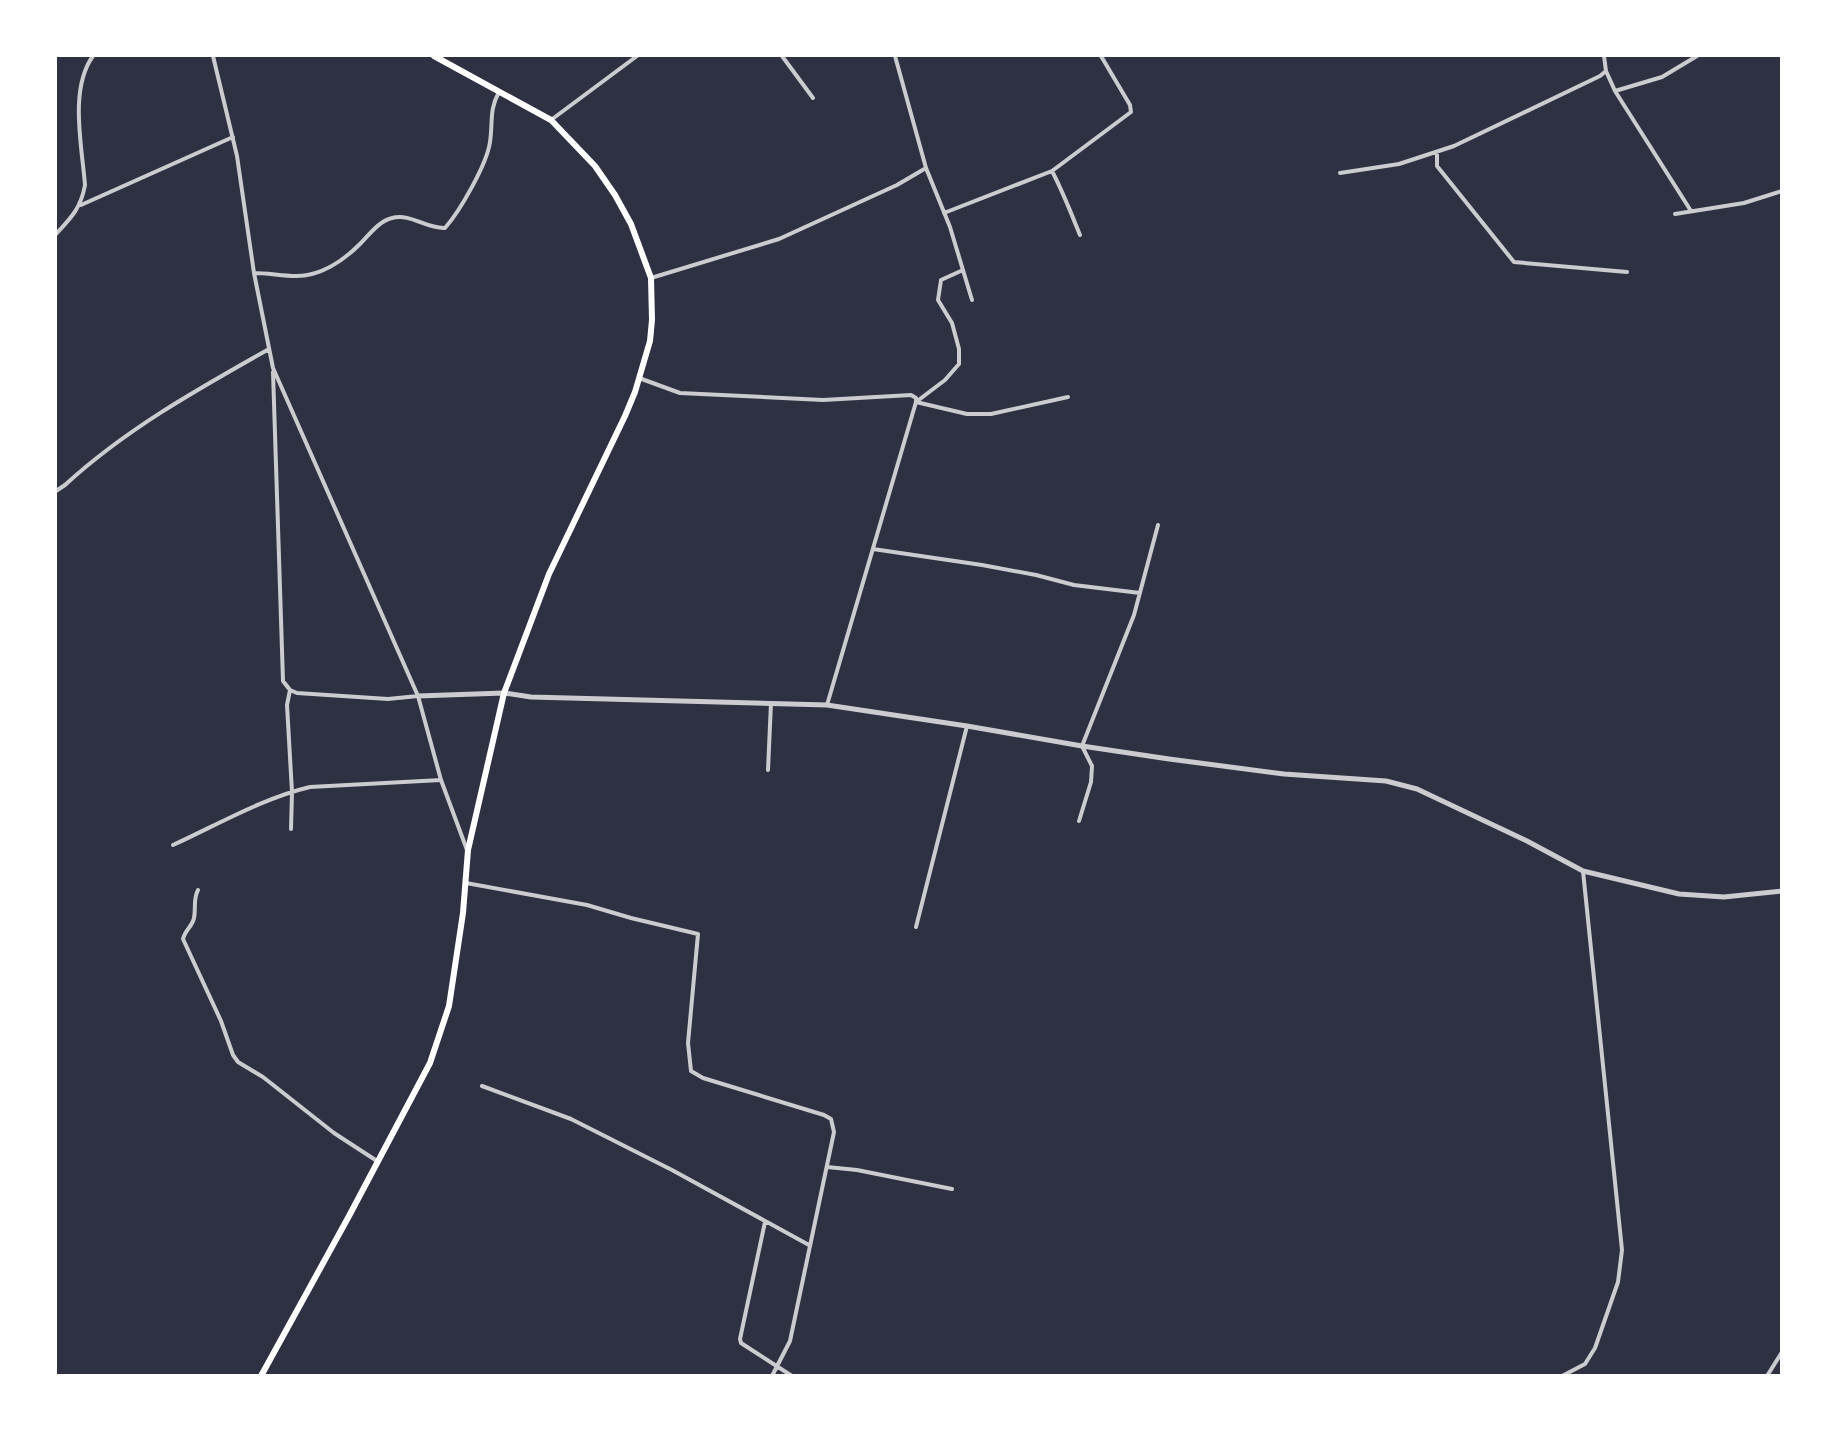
<svg xmlns="http://www.w3.org/2000/svg" width="1837" height="1431" font-family="'Archivo Narrow',sans-serif">
	<style>
		.lines { fill: none; stroke-linecap: round; stroke-linejoin: round }
		.minor { stroke: #caccd0; stroke-width: 4 }
		.tertiary { stroke: #caccd0; stroke-width: 5 }
		.secondary { stroke: #fff; stroke-width: 6 }
	</style>
	<rect width="100%" height="100%" fill="#2d3142"/>
	<g class="lines">
		<path class="minor" d="M213 56 237 156 254 273 273 368 418 696 441 780 467 850
			M782 56 813 98
			M895 56 926 168 950 227 972 300
			M1606 71 1615 91 1691 211
			M1615 91 1662 77 1697 56
			M551 120 637 56
			M1437 152V166L1514 262 1627 272
			M1052 171C1063 192 1071 213 1080 235
			M1340 173 1399 164 1454 146 1600 76 1606 71 1604 56
			M81 205 233 137
			M944 213 1052 171 1131 112 1130 105 1101 56
			M1675 214 1744 203 1782 191
			M56 234C71 218 81 208 85 185 82 146 69 89 93 56
			M963 270 941 280 938 300 952 323 959 349V364L945 380 916 402 967 414H991L1068 397
			M254 273C268 273 282 276 296 276 320 276 343 261 360 244 369 235 379 221 392 218 411 213 426 229 445 228 460 211 487 164 490 142 493 122 489 110 499 92
			M651 278 779 239 897 185 926 168
			M273 372 283 681 290 690 297 693 388 699 418 696
			M639 378 680 393 823 400 911 395 916 398V402L827 705
			M56 491 65 485C126 429 198 389 269 349
			M873 549 982 565 1036 575 1074 585 1140 593
			M290 690 287 705 292 792 291 829
			M768 770 771 703
			M1079 821 1091 782 1092 766 1082 746 1134 615 1158 525
			M173 845C217 825 263 798 310 787L441 780
			M466 883 587 905 631 918 698 934 688 1043 691 1071 703 1078 824 1115 831 1119 834 1132 790 1341 772 1376
			M198 890C193 899 196 908 194 918 192 927 185 930 183 939L221 1021 233 1055 238 1062 263 1077 334 1133 377 1161
			M916 927 967 726
			M482 1086 571 1119 672 1170 809 1245
			M827 1167 857 1170 952 1189
			M765 1222 740 1339 741 1343 792 1376
			M1562 1376 1585 1364 1595 1348 1618 1282 1622 1250 1583 871
			M1767 1376 1782 1352"/>
		<path class="tertiary" d="M418 696 504 693 531 697 827 705 967 726 1082 746 1169 759 1284 774 1386 781 1417 789 1527 841 1583 871 1679 894 1724 897 1782 891"/>
		<path class="secondary" d="M261 1376 349 1216 430 1063 449 1006 463 913 468 850 504 693 549 574 625 416 635 392 650 341 652 320 651 278 631 224 615 195 595 166 551 120 434 56"/>
	</g>
	<rect width="1837" height="1431" fill="none" stroke="#ffffff" stroke-width="114"/>
</svg>
